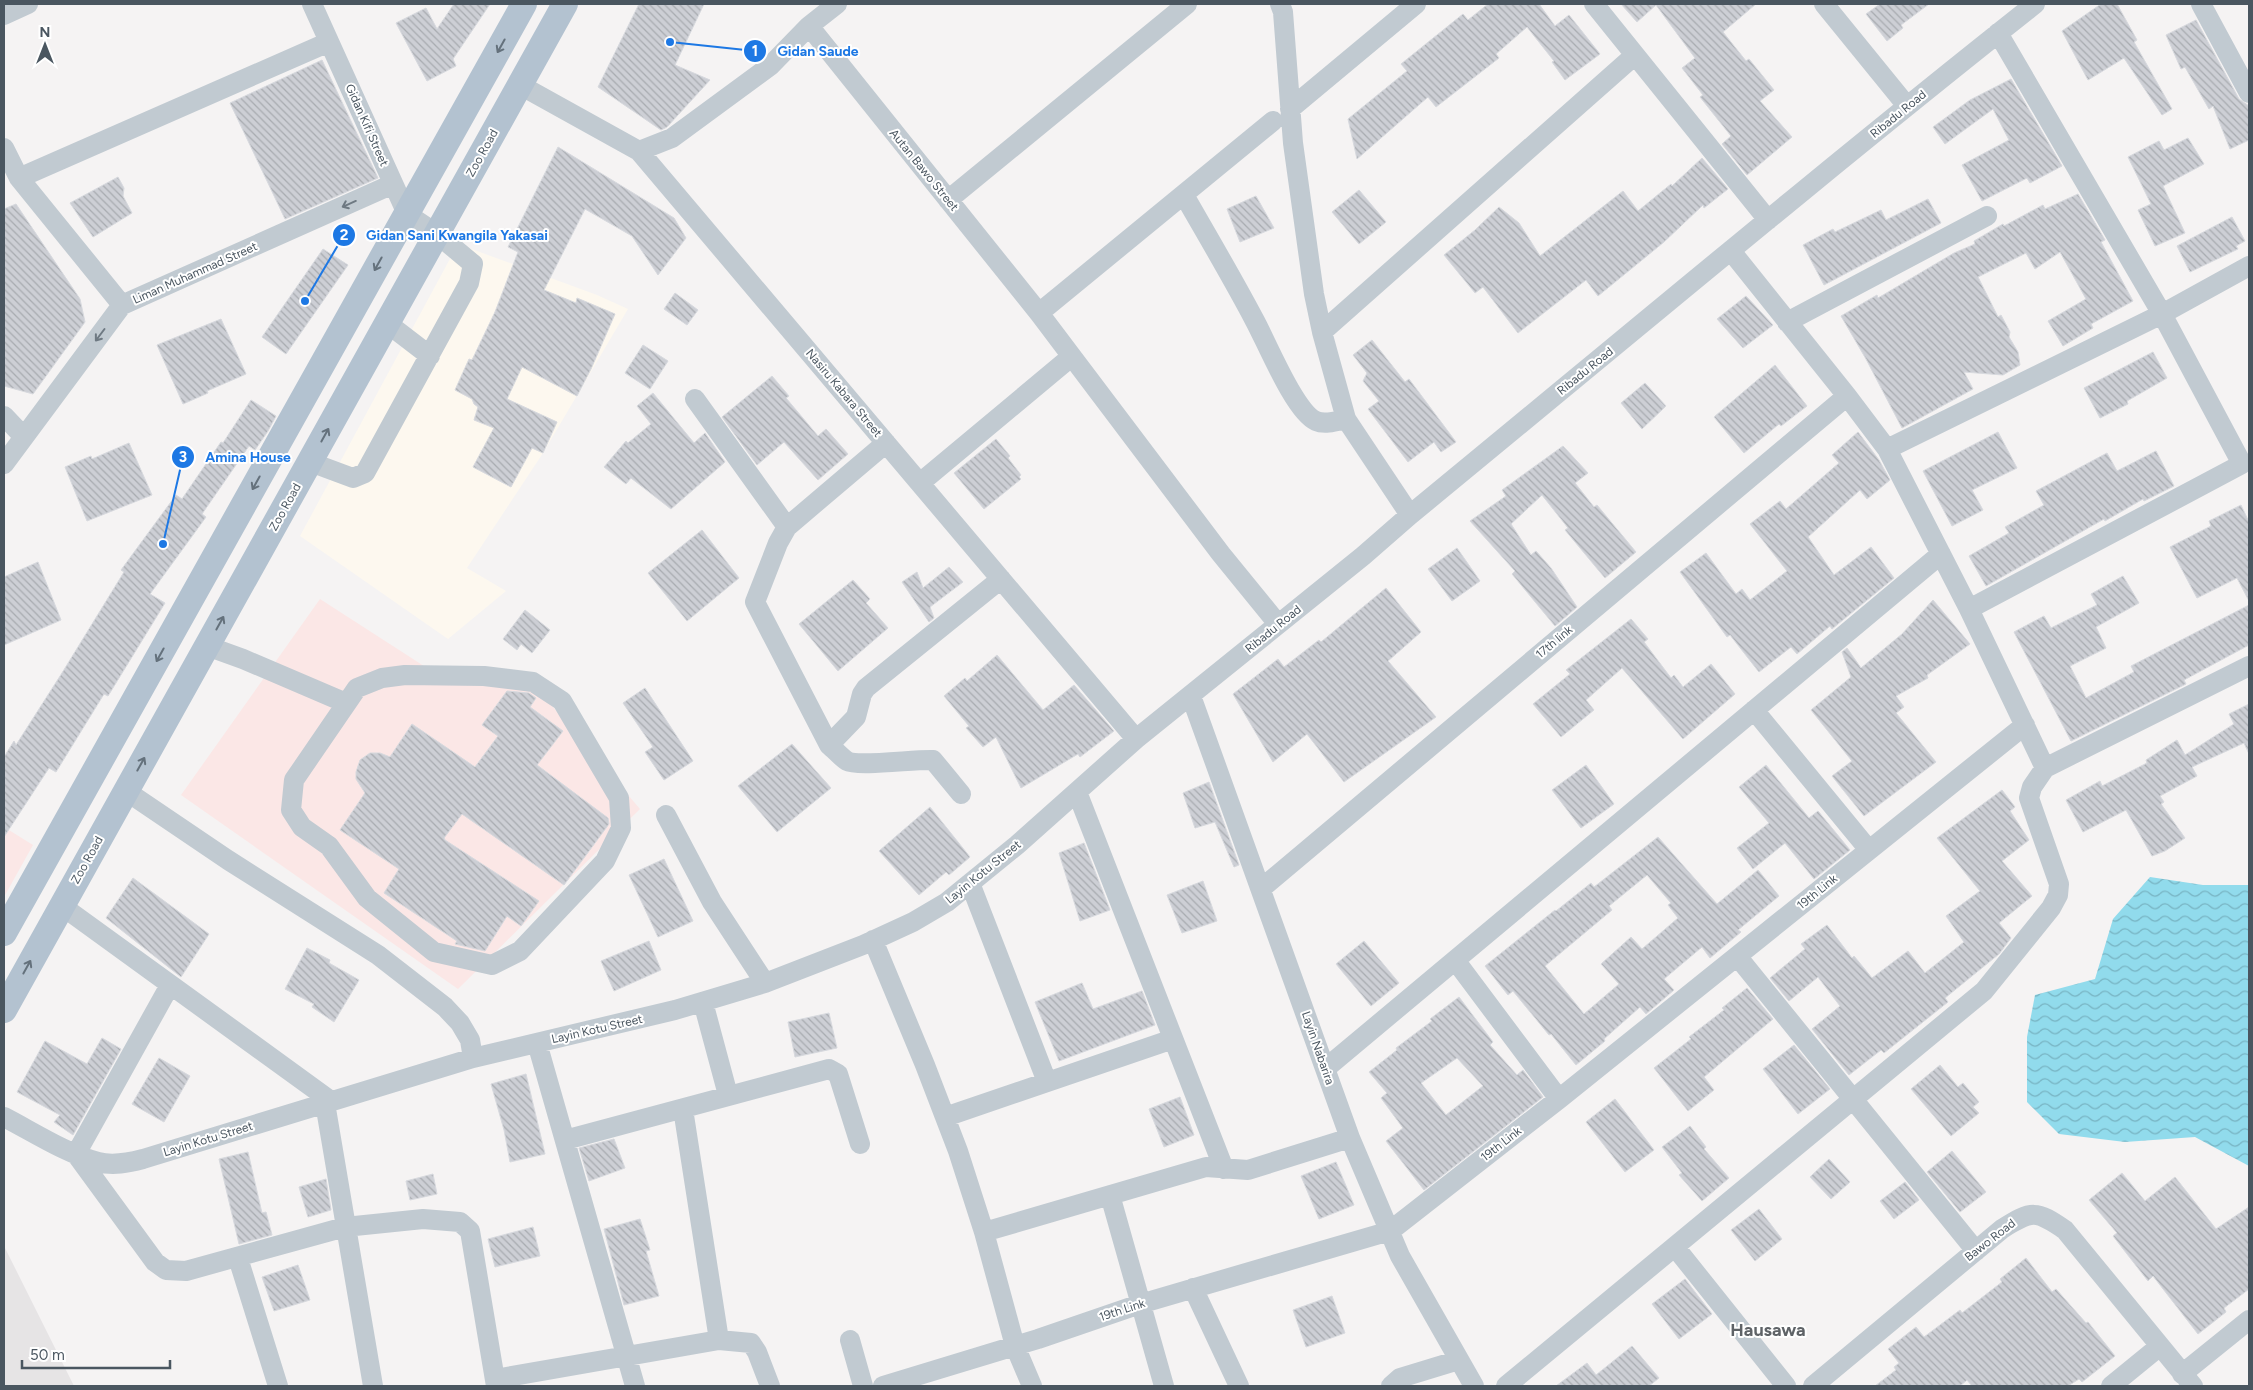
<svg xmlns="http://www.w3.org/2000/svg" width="2253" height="1390" font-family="Figtree,sans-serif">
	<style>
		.commercial { fill: #fdf8ef }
		.education { fill: #e6e4e5 }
		.medical { fill: #fbe7e6 }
		.water { fill: url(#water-waves) }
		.building { fill: url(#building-back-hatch); stroke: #d7d9de; fill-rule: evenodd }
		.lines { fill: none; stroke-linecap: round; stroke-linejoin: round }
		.minor { stroke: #c1cad1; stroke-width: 20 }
		.major { stroke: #b3c2d0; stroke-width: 26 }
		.oneway { stroke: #64717c }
		.oneway2 { stroke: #6e7982 }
		.labels { text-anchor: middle; stroke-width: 4; stroke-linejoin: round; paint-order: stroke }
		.street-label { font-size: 12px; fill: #4a5660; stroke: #fff }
		.district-label { font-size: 18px; font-weight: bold; fill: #5f6367; stroke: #fff }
		.leader { fill: none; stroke: #1d78e4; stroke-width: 2 }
		.callout-dot { fill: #1d78e4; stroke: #fff; stroke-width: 2 }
		.mark-label { font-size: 15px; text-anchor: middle; font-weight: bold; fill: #fff }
		.callout-label { font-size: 14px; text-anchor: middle; font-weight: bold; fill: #1d78e4; stroke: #fff; stroke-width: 4; stroke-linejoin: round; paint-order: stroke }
	</style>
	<defs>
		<pattern id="water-waves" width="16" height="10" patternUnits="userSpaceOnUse" patternTransform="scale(1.25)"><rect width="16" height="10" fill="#91dbec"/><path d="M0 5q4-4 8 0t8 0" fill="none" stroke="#78b4c3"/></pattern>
		<pattern id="building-back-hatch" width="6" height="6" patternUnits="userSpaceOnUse" patternTransform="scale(1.25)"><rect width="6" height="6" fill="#cdcfd5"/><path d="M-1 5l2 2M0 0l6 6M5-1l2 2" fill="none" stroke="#a8abb0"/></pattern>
	</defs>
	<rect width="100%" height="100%" fill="#f5f3f3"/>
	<path class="commercial" d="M458 244 597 295 628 309 543 453 467 568 506 591 448 639 300 536Z"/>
	<path class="education" d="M4 1246 74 1386H4Z"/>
	<path class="medical" d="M320 599 427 668 524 673 640 809 458 989 181 795Z
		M4 827 33 845 4 897Z"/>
	<path class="water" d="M2150 877 2203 885H2249V1166L2195 1137 2125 1142 2059 1134 2027 1102V1037L2035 995 2095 979 2113 919Z"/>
	<path class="building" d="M454 4H490L453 59 456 66 427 81 396 23 426 8 437 29Z
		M639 4H704L675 65 710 80 667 127 661 130 598 87Z
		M1488 4H1539L1555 26 1569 15 1600 54 1565 80 1552 62 1554 61 1527 27 1496 54 1499 58 1436 107 1428 97 1357 159 1348 119 1407 71 1401 64 1463 14 1468 20Z
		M1621 4H1756L1723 32 1746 61 1749 59 1774 90 1760 101 1792 137 1747 175 1722 144 1731 136 1700 97 1703 95 1682 68 1695 58 1656 5 1637 22Z
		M1880 4H1929L1901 25 1903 28 1887 41 1866 14Z
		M2101 4H2117L2137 40 2134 42 2172 109 2162 115 2124 58 2088 80 2062 31Z
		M2196 20 2239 99 2249 106V140L2230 149 2213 106 2209 109 2185 67 2181 69 2166 35Z
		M322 60 378 178 285 219 230 103Z
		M2011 79 2062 166 2030 183 2027 178 1982 201 1962 165 2009 140 1993 109 1945 144 1933 127 1970 100Z
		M2188 138 2204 164 2163 186 2185 233 2155 246 2138 210 2151 204 2128 157 2159 141 2164 150Z
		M558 147 674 218 686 238 658 275 632 236 585 209 544 290 576 303 577 298 615 314 591 369 577 396 522 367 507 399 557 422 543 453 532 448 511 487 473 467 494 428 474 420 478 407 474 404 472 399 455 390 469 359 472 360 495 312 518 252 508 247Z
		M1702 158 1728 189 1704 208 1703 205 1664 242 1598 296 1586 280 1518 333 1483 287 1475 293 1444 255 1475 230 1499 207 1519 223 1540 256 1623 191 1638 211 1671 184 1672 186Z
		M118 177 124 188 123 196 132 213 93 237 70 203Z
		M1359 190 1386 222 1359 244 1332 212Z
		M2078 194 2105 240 2101 242 2133 301 2091 324 2093 328 2063 346 2048 321 2086 299 2060 252 2035 269 2026 253 1978 277 1998 317 2001 315 2010 332 2009 337 2018 352 2020 365 2003 375 1964 372 1973 389 1902 428 1866 359 1841 316 1877 295 1878 298 1954 253 1975 244 1974 241 2003 224 2004 226 2043 205 2045 209Z
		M1256 196 1274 228 1240 242 1227 209Z
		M1928 199 1941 223 1824 285 1803 245 1833 229 1835 232 1881 210 1886 220Z
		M16 204 80 299 85 322 33 394 4 386V209Z
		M2232 217 2245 241 2236 246 2238 249 2190 272 2177 246Z
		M323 249 348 265 286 354 262 337Z
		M675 293 698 310 687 325 664 309Z
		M1746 296 1773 325 1743 348 1717 319Z
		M221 319 246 374 207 391 208 393 183 404 157 345Z
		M1372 340 1405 382 1409 379 1456 442 1441 452 1434 442 1408 462 1368 409 1379 401 1363 381 1367 373 1353 355Z
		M643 345 668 361 650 389 625 373Z
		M2153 352 2167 378 2127 401 2128 404 2100 418 2084 388Z
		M1775 365 1807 406 1781 426 1779 424 1744 453 1714 417Z
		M772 376 789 396 786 398 818 436 826 429 848 454 818 480 784 442 757 465 722 417Z
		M1645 383 1666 406 1642 429 1621 403Z
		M653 393 694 443 705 433 725 462 671 509 631 478 626 484 604 467 626 441 628 443 651 424 637 406Z
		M251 400 276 416 268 431 255 450 249 446 202 514 206 517 150 594 165 603 108 696 104 694 56 772 49 768 4 837V757L14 741 16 745 62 673 124 572 121 570 176 495 182 499 221 442 223 443Z
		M1858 432 1879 460 1890 480 1867 499 1860 490 1808 537 1834 575 1871 547 1894 578 1844 619 1832 629 1830 626 1797 654 1791 647 1759 672 1730 635 1727 637 1680 572 1706 553 1736 594 1742 589 1750 600 1787 571 1750 524 1780 501 1786 509 1839 463 1832 455Z
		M1998 432 2017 468 1972 490 1983 510 1952 526 1923 471Z
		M996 439 1010 456 1008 458 1021 475 1019 477 1021 479 984 509 954 473Z
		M129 443 152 495 87 521 65 467 91 456 92 459Z
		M1563 446 1588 473 1575 483 1594 507 1597 505 1636 552 1605 578 1565 530 1568 528 1542 495 1511 524 1531 555 1536 551 1551 568 1577 607 1555 626 1512 574 1515 571 1470 521 1506 496 1502 490Z
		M2156 451 2174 486 2144 501 2143 499 2105 521 2104 519 1986 586 1969 556 2009 533 2005 527 2044 505 2036 491 2107 453 2117 471Z
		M2241 505 2249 522V601L2237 578 2197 598 2170 547 2211 526 2209 521Z
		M702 530 739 578 687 621 648 573Z
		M1457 548 1480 581 1452 601 1428 569Z
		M38 562 61 620 4 645V577Z
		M949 567 963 582 930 607 934 618 929 622 902 582 917 572 923 588Z
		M2123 576 2139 603 2096 627 2106 648 2070 666 2086 698 2134 672 2131 666 2249 605V645L2184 680 2186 684 2071 741 2014 632 2044 616 2051 628 2097 605 2091 594Z
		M853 580 870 599 866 603 888 628 838 671 799 624Z
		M1386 588 1421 632 1388 661 1436 717 1344 782 1307 734 1273 762 1233 694 1278 659 1284 667 1319 640 1321 642Z
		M1933 600 1970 644 1927 675 1928 678 1896 696 1904 707 1896 713 1936 762 1864 816 1832 776 1852 761 1811 710 1851 677 1842 652 1847 648 1861 668 1902 634Z
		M525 610 550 630 532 653 521 644 517 650 503 639Z
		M1631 619 1648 639 1644 642 1671 678 1674 675 1683 687 1711 664 1735 694 1683 739 1622 668 1586 700 1594 710 1561 737 1533 704 1570 674 1566 670Z
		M997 655 1043 710 1074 685 1114 731 1080 757 1078 754 1021 788 996 737 983 747 966 728 969 726 944 696 965 678 967 681Z
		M645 688 693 761 664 780 645 752 653 747 623 703Z
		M507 691 529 693 536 698 530 707 563 731 537 765 608 818 609 824 564 885 462 814 444 838 445 840 539 901 521 926 507 916 485 951 455 944 457 941 384 893 399 869 340 830 365 793 356 779V772L360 760 370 753H380L390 757 412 724 475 767 498 736 482 725Z
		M2249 704V754L2244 743 2192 767 2197 776 2160 796 2164 802 2161 804 2185 838 2165 851 2152 856 2126 810 2083 832 2066 800 2100 781 2102 786 2147 763 2146 760 2177 740 2185 755 2234 724 2229 714Z
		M792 744 831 788 777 832 738 786Z
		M1586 765 1614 804 1581 828 1552 790Z
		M1766 765 1809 818 1818 811 1850 850 1814 879 1785 843 1753 869 1737 848 1769 823 1739 787Z
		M1209 782 1239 865 1234 867 1215 822 1195 828 1183 793Z
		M2002 790 2015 807 2010 811 2029 840 2002 861 2032 896 1999 923 2011 938 1999 954 1945 998 1948 1002 1884 1053 1881 1050 1849 1075 1812 1029 1840 1006 1818 977 1789 1001 1770 978 1805 949 1801 944 1827 925 1852 958 1854 956 1872 978 1908 951 1925 973 1964 942 1946 916 1980 891 1937 838Z
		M930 807 970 857 949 875 946 872 919 895 879 851Z
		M1658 837 1717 904 1758 870 1779 896 1738 930 1741 932 1710 958 1702 947 1664 979 1674 990 1646 1014 1640 1007 1604 1039 1605 1041 1576 1065 1551 1034 1549 1035 1513 991 1508 995 1485 966 1555 910 1556 911 1591 883 1594 887ZM1647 875 1671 903 1668 905 1678 918 1642 949 1631 937 1601 964 1619 984 1584 1014 1545 966 1612 910 1609 906Z
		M1084 843 1110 910 1080 921 1059 853Z
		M664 859 693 921 658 937 629 875Z
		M133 878 209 934 181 977 106 918Z
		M1203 881 1217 921 1182 933 1167 895Z
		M649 941 661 970 614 991 601 961Z
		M1364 941 1399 983 1371 1006 1336 964Z
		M307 948 330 960 329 963 359 980 334 1022 312 1007 314 1004 285 989Z
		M1082 983 1093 1009 1142 991 1155 1025 1059 1061 1035 1002Z
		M1747 988 1773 1019 1704 1077 1714 1090 1688 1111 1654 1068 1691 1039 1689 1037 1724 1010 1722 1008Z
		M1459 997 1493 1042 1490 1045 1517 1075 1523 1070 1543 1097 1424 1190 1386 1141 1403 1128 1381 1098 1387 1093 1369 1072 1397 1050 1396 1048 1432 1021 1430 1019ZM1457 1058 1483 1086 1446 1115 1421 1083Z
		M829 1013 837 1048 795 1057 788 1022Z
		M102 1038 121 1049 73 1135 54 1122 60 1115 17 1092 45 1041 87 1064Z
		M1794 1045 1830 1089 1798 1114 1763 1069Z
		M159 1058 190 1076 164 1122 132 1104Z
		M1940 1065 1958 1087 1963 1083 1979 1102 1973 1107 1979 1113 1951 1136 1911 1089Z
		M526 1074 545 1154 510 1162 504 1130 491 1084Z
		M1180 1097 1194 1135 1164 1147 1149 1109Z
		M1615 1099 1654 1150 1625 1172 1586 1122Z
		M1690 1126 1706 1147 1704 1149 1729 1178 1702 1201 1679 1175 1682 1173 1662 1147Z
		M614 1139 625 1168 589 1181 579 1148Z
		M1952 1151 1986 1192 1960 1212 1927 1172Z
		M248 1152 262 1213 266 1212 272 1235 239 1244 219 1159Z
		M1829 1159 1850 1182 1831 1199 1810 1177Z
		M1336 1162 1354 1205 1319 1219 1301 1176Z
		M2122 1173 2145 1201 2175 1177 2216 1229 2249 1207V1289L2224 1308 2226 1312 2198 1334 2153 1276 2148 1281 2113 1236 2117 1233 2089 1200Z
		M433 1174 437 1194 410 1200 406 1181Z
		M326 1179 331 1210 308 1217 299 1187Z
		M1905 1182 1919 1200 1894 1219 1880 1201Z
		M1759 1209 1782 1239 1755 1261 1731 1230Z
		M640 1219 650 1250 646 1251 659 1296 624 1305 604 1229Z
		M533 1227 540 1256 495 1267 488 1239Z
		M2026 1258 2052 1292 2056 1289 2086 1323 2088 1322 2115 1356 2082 1382 2079 1379 2068 1386H1972L1967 1380 1960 1386H1875L1896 1370 1894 1367 1899 1363 1888 1349 1916 1327 1924 1337 1960 1310 1962 1313 2002 1282 2000 1279Z
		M298 1265 310 1300 274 1311 262 1277Z
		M1685 1279 1712 1314 1679 1339 1652 1304Z
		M1332 1296 1345 1333 1306 1347 1293 1310Z
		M1632 1346 1659 1378 1649 1386H1556L1587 1363 1596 1375Z"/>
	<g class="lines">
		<path class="minor" d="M1280 4 1283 12 1293 143 1314 294 1322 332 1346 419 1410 515
			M1594 4 1768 220
			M1824 4 1907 106
			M2201 4 2249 93
			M4 15 28 4
			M809 26 1039 313
			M1998 33 2162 314 2249 266
			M520 85 639 151 1136 739
			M1290 109 1416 4
			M1273 121 1039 313 1221 554 1278 624
			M4 148 19 178 122 305
			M639 151 672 138 770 66 809 26 837 4
			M19 178 329 42
			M1184 195C1208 237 1233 279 1255 321 1267 343 1295 412 1316 421 1325 425 1337 421 1346 419
			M948 200 1187 4
			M1731 251 1847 396 1887 449 1969 609 2242 464 2162 314 1887 449
			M1787 322 1987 216
			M387 323 430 356
			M1322 332 1635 55
			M695 399 787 527
			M4 416 24 437
			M886 443 787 527 778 543 755 602 829 745C835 750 841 757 847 761 858 767 916 759 933 760L961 794
			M310 462 353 478 365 473 469 283 473 264 437 234 407 214 312 4
			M4 464 122 305 393 184
			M920 483 1071 357
			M207 646 243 659 346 703
			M405 675 484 676 533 682 562 701 619 798 621 828 605 861 520 951 492 965 434 952 367 898 329 846 302 827 291 810 294 780 357 688 382 678Z
			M1191 696 1350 1138 1400 1256 1474 1386
			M1754 710 1869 850
			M829 745 856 717 862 694 866 688 1001 579
			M2045 768 2249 666
			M126 791 228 860 378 955 445 1007 460 1023 470 1040 473 1058
			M1077 792 1224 1169
			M666 815 712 902 765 983
			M970 883 1047 1082
			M1262 888 1847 396
			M62 906 331 1101
			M873 940 925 1065 958 1151 984 1232 1015 1346 1032 1386
			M1737 956 1976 1251
			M1455 960 1559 1099
			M170 985 76 1154 155 1262 166 1270 186 1271 345 1227 423 1219 460 1222 470 1231 496 1386
			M703 1002 728 1095
			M537 1043 635 1386
			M1326 1068 1941 554
			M325 1103 373 1386
			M683 1109 719 1340
			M4 1117C33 1132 67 1154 98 1162 113 1166 128 1163 143 1159L473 1058 675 1010 765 983 863 945 913 922 947 902 1017 845 1136 739 1363 556 1410 515C1618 344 1824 171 2035 4
			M945 1117 1173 1039
			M565 1140 829 1069 838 1074 860 1144
			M1110 1195 1164 1386
			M984 1232 1206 1167 1248 1170 1350 1138
			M1675 1247 1786 1386
			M238 1258 278 1386
			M1193 1288 1239 1386
			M850 1340 863 1386
			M2182 1374 2249 1320
			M495 1379 719 1340 751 1343 757 1352 770 1386
			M883 1386 1038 1339 1140 1304 1390 1231 1559 1099 2025 725
			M1391 1386 1400 1378 1459 1360
			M1506 1386 1984 991 2051 908 2058 895 2059 884 2029 798 2032 787 2045 768 1969 609
			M1813 1386 2002 1229C2032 1210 2036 1210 2065 1230L2193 1386
			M2111 1386 2160 1346"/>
		<path class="major" d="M4 933 524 4
			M4 1010 565 4"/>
	</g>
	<defs><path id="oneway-shaft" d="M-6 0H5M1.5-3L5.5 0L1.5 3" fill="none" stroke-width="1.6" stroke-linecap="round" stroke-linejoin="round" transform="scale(1.25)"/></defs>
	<g class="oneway">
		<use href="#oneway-shaft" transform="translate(501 46) rotate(119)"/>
		<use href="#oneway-shaft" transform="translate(378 264) rotate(119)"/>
		<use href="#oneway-shaft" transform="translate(325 435) rotate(-61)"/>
		<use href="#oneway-shaft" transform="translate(256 483) rotate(119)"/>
		<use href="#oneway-shaft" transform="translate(220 623) rotate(-61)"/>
		<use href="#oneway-shaft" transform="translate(160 655) rotate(119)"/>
		<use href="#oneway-shaft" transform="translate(141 764) rotate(-61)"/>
		<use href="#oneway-shaft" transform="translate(27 967) rotate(-61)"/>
	</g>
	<g class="oneway2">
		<use href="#oneway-shaft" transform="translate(349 204) rotate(156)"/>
		<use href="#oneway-shaft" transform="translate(100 335) rotate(127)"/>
	</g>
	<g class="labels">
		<g class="street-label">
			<text transform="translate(1898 114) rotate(-39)" y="4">Ribadu Road</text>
			<text transform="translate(367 125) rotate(66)" y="4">Gidan Kifi Street</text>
			<text transform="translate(482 153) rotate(-61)" y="4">Zoo Road</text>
			<text transform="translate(924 170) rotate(51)" y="4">Autan Bawo Street</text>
			<text transform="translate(195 273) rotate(-24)" y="4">Liman Muhammad Street</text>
			<text transform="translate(1585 371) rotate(-39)" y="4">Ribadu Road</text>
			<text transform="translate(844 393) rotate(50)" y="4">Nasiru Kabara Street</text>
			<text transform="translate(285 507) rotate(-61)" y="4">Zoo Road</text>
			<text transform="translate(1273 629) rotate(-39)" y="4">Ribadu Road</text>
			<text transform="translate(1554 642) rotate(-40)" y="4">17th link</text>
			<text transform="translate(87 860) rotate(-61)" y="4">Zoo Road</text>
			<text transform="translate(983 872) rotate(-39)" y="4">Layin Kotu Street</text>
			<text transform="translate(1817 892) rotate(-39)" y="4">19th Link</text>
			<text transform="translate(597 1029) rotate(-13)" y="4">Layin Kotu Street</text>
			<text transform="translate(1318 1048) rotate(71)" y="4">Layin Nabarira</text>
			<text transform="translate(208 1139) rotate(-17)" y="4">Layin Kotu Street</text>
			<text transform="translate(1501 1144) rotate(-38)" y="4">19th Link</text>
			<text transform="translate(1990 1240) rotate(-38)" y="4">Bawo Road</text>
			<text transform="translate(1122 1310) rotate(-18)" y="4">19th Link</text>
		</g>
		<g class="district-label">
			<text x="1768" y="1336">Hausawa</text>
		</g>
	</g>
	<path class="leader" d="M670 42L755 51M305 301L344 235M163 544L183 457"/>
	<g class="callout-dot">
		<circle cx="670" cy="42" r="5"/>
		<circle cx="305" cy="301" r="5"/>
		<circle cx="163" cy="544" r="5"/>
		<circle cx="755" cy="51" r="12"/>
		<circle cx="344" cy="235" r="12"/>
		<circle cx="183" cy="457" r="12"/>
	</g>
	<g class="mark-label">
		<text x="755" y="56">1</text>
		<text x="344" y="240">2</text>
		<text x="183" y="462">3</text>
	</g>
	<g class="callout-label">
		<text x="818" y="56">Gidan Saude</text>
		<text x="457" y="240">Gidan Sani Kwangila Yakasai</text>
		<text x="248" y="462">Amina House</text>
	</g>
	<rect width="2253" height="1390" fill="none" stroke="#4a5660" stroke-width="10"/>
	<g transform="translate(45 45)" stroke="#ffffff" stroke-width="4" paint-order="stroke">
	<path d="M0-4L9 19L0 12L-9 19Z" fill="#4a5660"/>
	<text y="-8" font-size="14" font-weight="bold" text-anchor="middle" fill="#4a5660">N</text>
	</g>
	<path d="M22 1360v8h148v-8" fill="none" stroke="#4a5660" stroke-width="2.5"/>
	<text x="30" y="1360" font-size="15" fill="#4a5660" stroke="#ffffff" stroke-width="4" paint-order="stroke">50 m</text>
</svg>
